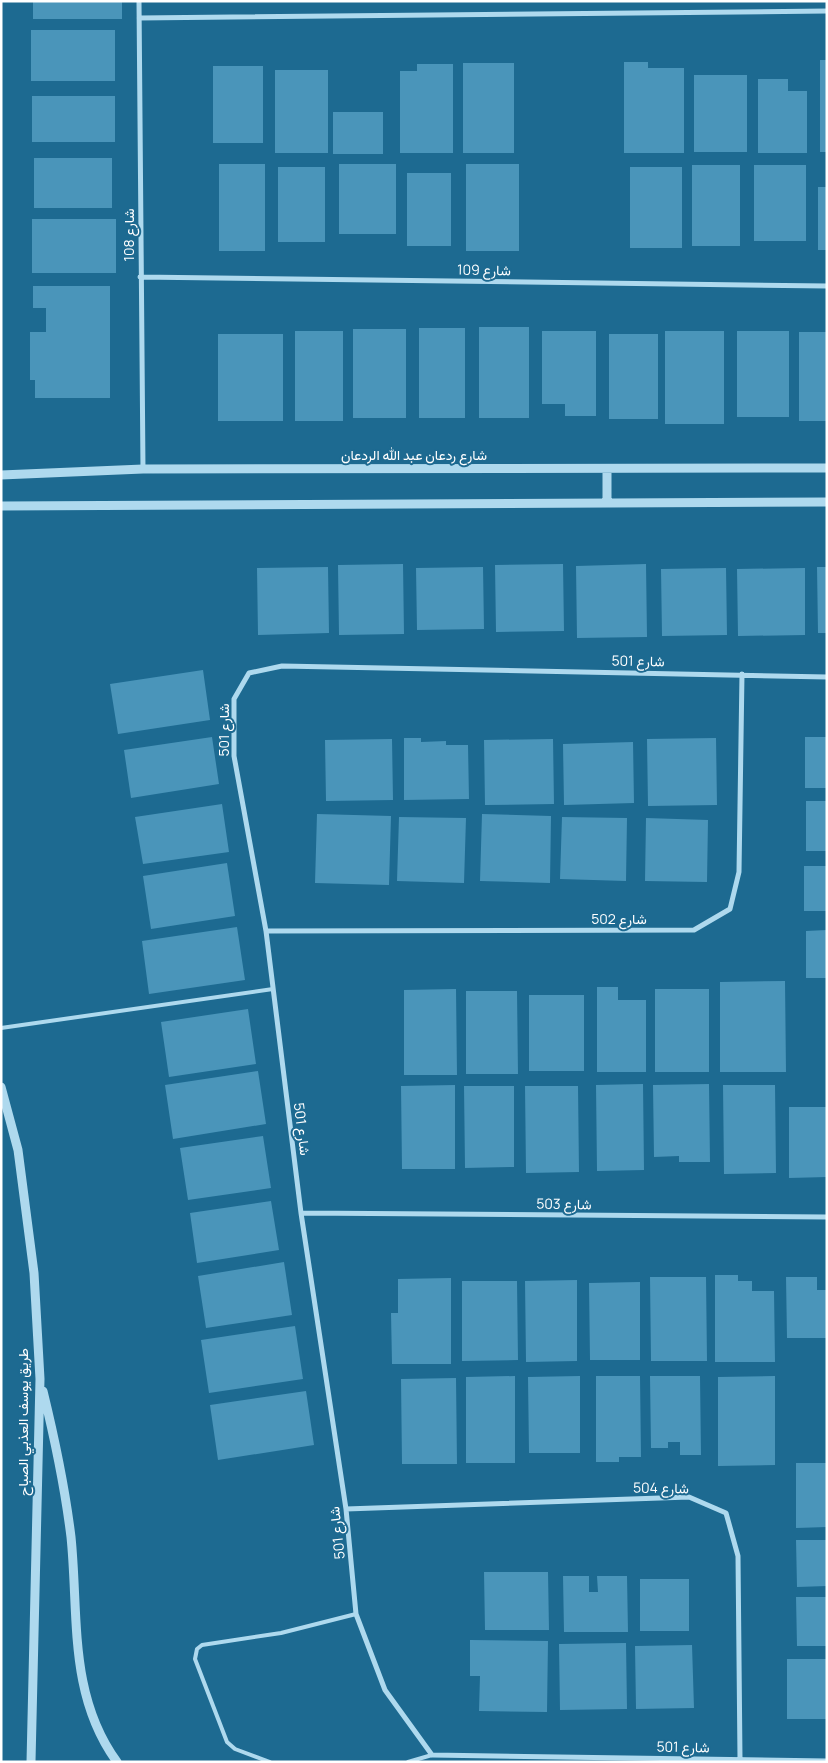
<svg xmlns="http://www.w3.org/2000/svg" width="828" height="1763" font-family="Manrope,Vazirmatn,sans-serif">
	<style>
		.building { fill: #4a95ba }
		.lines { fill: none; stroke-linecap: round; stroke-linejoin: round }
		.service { stroke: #aed9ee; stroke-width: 4 }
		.minor { stroke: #aed9ee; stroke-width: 5 }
		.tertiary { stroke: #aed9ee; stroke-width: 9 }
		.labels { text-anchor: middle; stroke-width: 4; stroke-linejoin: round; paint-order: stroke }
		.street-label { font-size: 14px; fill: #fff; stroke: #1d6a91 }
	</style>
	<rect width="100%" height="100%" fill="#1d6a91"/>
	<path class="building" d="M33 1H122V19H33Z
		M31 30H115V81H31Z
		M820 60H827V152H820Z
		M624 62H648V68H684V153H624Z
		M463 63H514V153H463Z
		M417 64H453V153H400V71H417Z
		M213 66H263V143H213Z
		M275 70H328V153H275Z
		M694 75H747V152H694Z
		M758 79H788V91H807V153H758Z
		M32 96H115V142H32Z
		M333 112H383V154H333Z
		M34 158H112V208H34Z
		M219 164H265V251H219Z
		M339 164H396V234H339Z
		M466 164H519V251H466Z
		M692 165H740V246H692Z
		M754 165H806V241H754Z
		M278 167H325V242H278Z
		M630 167H682V248H630Z
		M407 173H451V246H407Z
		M818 187H827V250H818Z
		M32 219H116V273H32Z
		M33 286H110V398H35V380H30V332H46V308H33Z
		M479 327H529V418H479Z
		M419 328H465V418H419Z
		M353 329H406V418H353Z
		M295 331H343V421H295Z
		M542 331H596V416H565V404H542Z
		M665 331H724V424H665Z
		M737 331H789V417H737Z
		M799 332H827V421H799Z
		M218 334H283V421H218Z
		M609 334H658V419H609Z
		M403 564 404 634 339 635 338 565Z
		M563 564 564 631 496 632 495 565Z
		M646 564 647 637 577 638 576 566Z
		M328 567 329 633 258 635 257 568Z
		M483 567 484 629 417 630 416 568Z
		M817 567H827V633H818Z
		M726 568 727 635 662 636 661 569Z
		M805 568V635L738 636 737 569Z
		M203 670 210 720 118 734 110 684Z
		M212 737 219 784 131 798 124 750Z
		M805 737H827V788H805Z
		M404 738H421V742L446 741V745H468L469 799 404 800Z
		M716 738 717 805 648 806 647 739Z
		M392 739 393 800 326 801 325 740Z
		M553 739 554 804 485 805 484 740Z
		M633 742 634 803 564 805 563 744Z
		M806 801H827V851H806Z
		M222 804 229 852 143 864 135 817Z
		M317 814 391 816 389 885 315 883Z
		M482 814 551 816 550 883 480 881Z
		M399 817 466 818 464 883 397 881Z
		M562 817 627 818 626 881 560 879Z
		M646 818 708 820 707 882 645 881Z
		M227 863 235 916 151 929 143 876Z
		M804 866H827V911H804Z
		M237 927 245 980 149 994 142 941Z
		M827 930V978H806V931Z
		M785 981 786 1072H720V982Z
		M597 987H618V1000H646V1072H597Z
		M456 989 457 1075H404V990Z
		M655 989H709V1072H655Z
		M466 991H517L518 1074H466Z
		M529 995H584V1071H529Z
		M248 1009 256 1064 169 1077 161 1022Z
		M258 1071 266 1124 173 1139 165 1085Z
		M643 1084 644 1170 597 1171 596 1085Z
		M709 1084 710 1162H679V1156L654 1157 653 1085Z
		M455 1085V1169H402L401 1086Z
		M723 1085H775L776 1173 724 1174Z
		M464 1086H514V1167L465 1168Z
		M525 1086H578L579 1172 526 1173Z
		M789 1107H827V1177L789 1178Z
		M263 1136 271 1188 188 1200 180 1148Z
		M271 1201 279 1250 197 1263 190 1213Z
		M284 1262 292 1315 206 1328 198 1276Z
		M715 1275H738V1281H752V1291H774L775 1362H715Z
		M650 1277H706L707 1361H651Z
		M786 1277H817V1290H827V1338H787Z
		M451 1278V1364H392L391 1313H398V1279Z
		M577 1280V1361L526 1362 525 1281Z
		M462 1281H517L518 1360 462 1361Z
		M640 1282V1360H590L589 1283Z
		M295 1326 303 1379 209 1393 201 1340Z
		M515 1376V1463H466V1377Z
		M580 1376V1453H529L528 1377Z
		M596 1376H640L641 1457H619V1462H596Z
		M650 1376H700L701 1455H680V1442H668V1448H651Z
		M775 1376V1465L718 1466V1377Z
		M456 1378 457 1464H402L401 1379Z
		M306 1391 314 1445 218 1460 210 1405Z
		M796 1463H827V1527L796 1528Z
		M796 1540H827V1586L797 1587Z
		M484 1572H548L549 1630H485Z
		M563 1576H589V1592H598L597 1576H627L628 1632H564Z
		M640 1579H689V1631H640Z
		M796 1597H827V1646H797Z
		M470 1640 548 1641 547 1712 479 1711 480 1676H470Z
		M626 1643 627 1709 560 1710 559 1644Z
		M692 1645 694 1708 636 1709 635 1646Z
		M787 1659H827V1719H787Z"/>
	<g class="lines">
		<path class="service" d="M1 1028 273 989
			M270 1762 235 1749 227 1742 195 1659 197 1649 202 1645 281 1633 356 1614
			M408 1762 432 1755"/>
		<path class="minor" d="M139 1 143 469
			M139 18 827 11
			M140 277 827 286
			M827 677 282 666 249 673 234 699V756L266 931 301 1213 346 1509 356 1614 385 1690 432 1755 827 1761
			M266 931 694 930 730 909 739 872 742 674
			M301 1213 827 1217
			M346 1509 689 1497 726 1513 738 1556 740 1759"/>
		<path class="tertiary" d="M1 475 143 469 827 468
			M607 503V469
			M1 506 827 502
			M1 1087 18 1150 34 1273 40 1379 31 1762
			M43 1391C55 1440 65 1488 71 1537 79 1616 68 1695 117 1762"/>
	</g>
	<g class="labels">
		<g class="street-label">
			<text transform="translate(129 235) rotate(-90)" y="5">شارع 108</text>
			<text transform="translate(484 270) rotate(1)" y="5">شارع 109</text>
			<text x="414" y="460">شارع ردعان عبد الله الردعان</text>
			<text transform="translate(638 661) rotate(1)" y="5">شارع 501</text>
			<text transform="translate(224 730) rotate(-90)" y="5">شارع 501</text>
			<text x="619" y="924">شارع 502</text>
			<text transform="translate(302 1129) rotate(83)" y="5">شارع 501</text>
			<text transform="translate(564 1204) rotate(1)" y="5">شارع 503</text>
			<text transform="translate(23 1422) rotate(-90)" y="5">طريق يوسف العذبي الصباح</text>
			<text transform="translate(661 1488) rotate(1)" y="5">شارع 504</text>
			<text transform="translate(337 1533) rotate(-96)" y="5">شارع 501</text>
			<text transform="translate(683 1747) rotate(1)" y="5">شارع 501</text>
		</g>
	</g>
	<rect width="828" height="1763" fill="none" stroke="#ffffff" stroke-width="5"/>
</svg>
